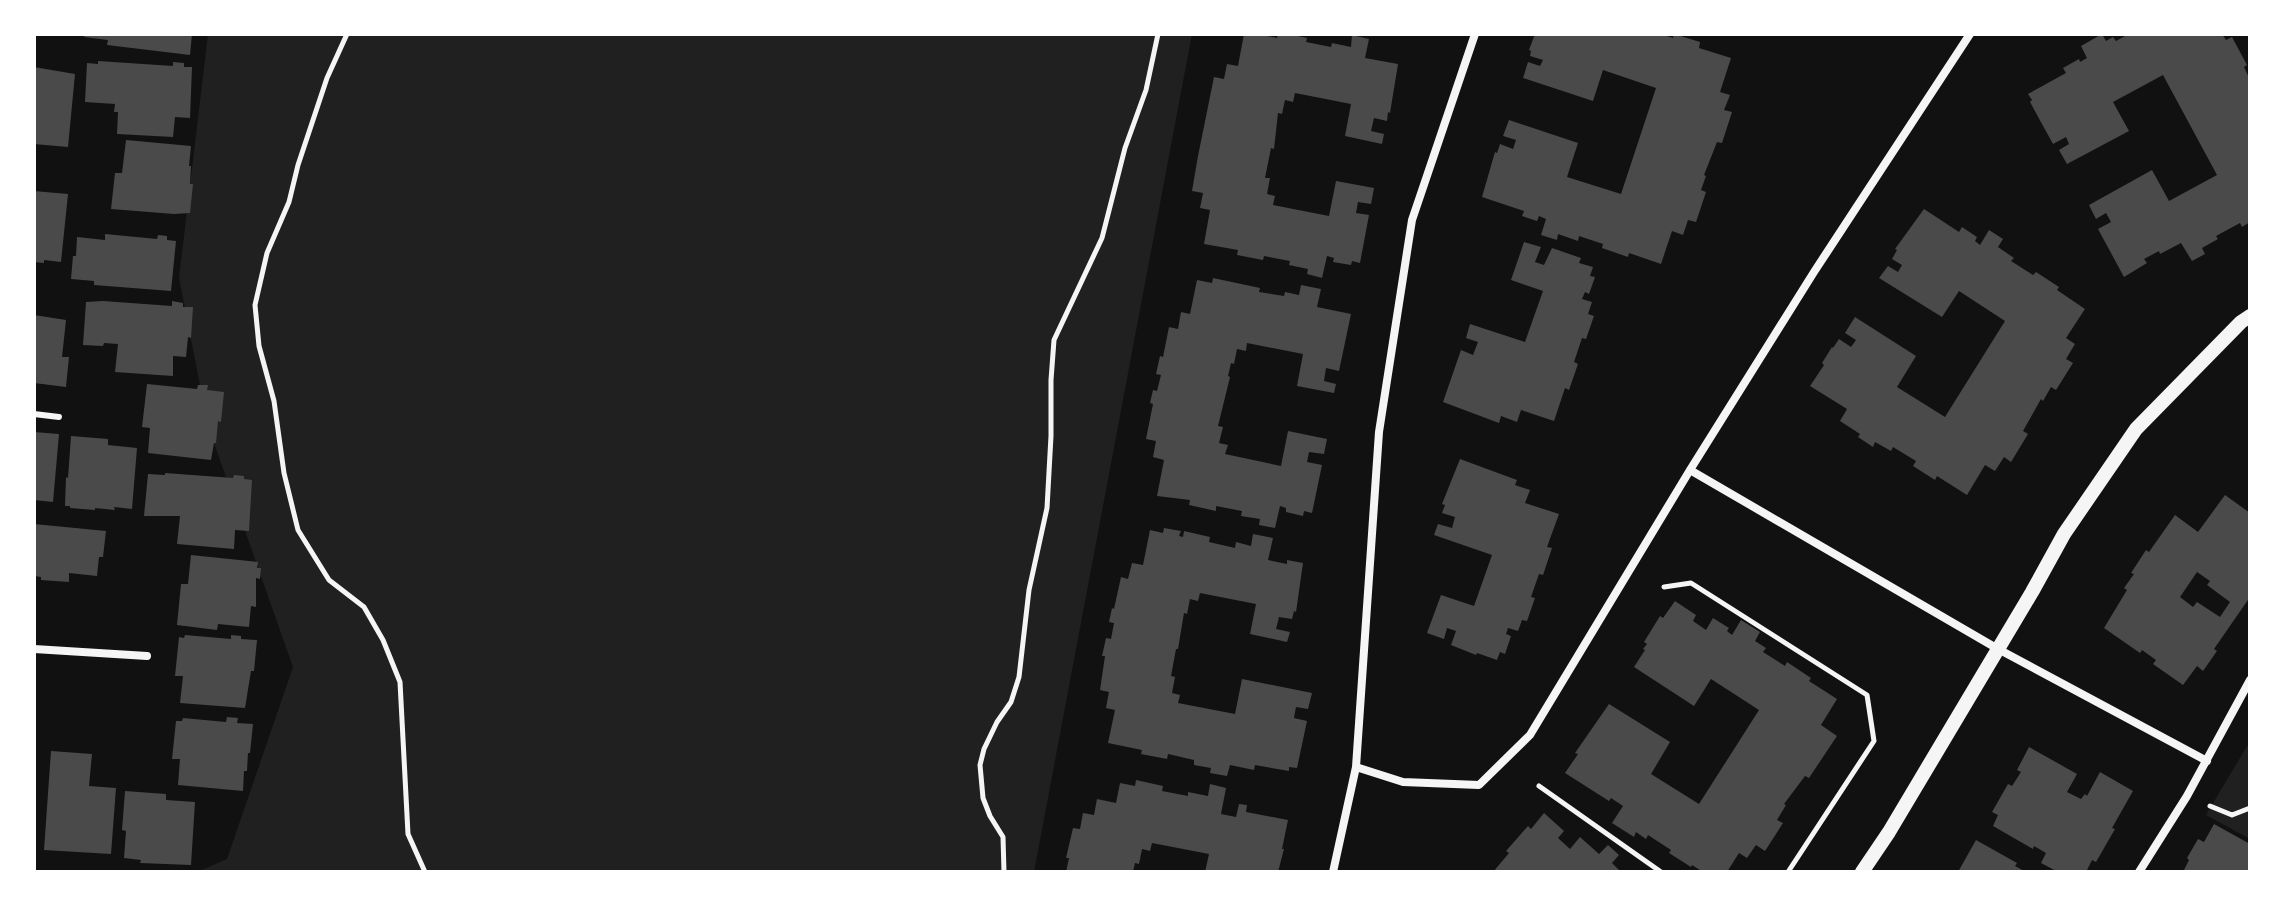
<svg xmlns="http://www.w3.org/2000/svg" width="2284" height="906" font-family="'Sofia Sans Condensed',sans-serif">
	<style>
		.green { fill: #202020 }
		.building { fill: #4a4a4a; fill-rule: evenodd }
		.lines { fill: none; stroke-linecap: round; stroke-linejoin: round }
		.path { stroke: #f5f5f5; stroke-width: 5 }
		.service { stroke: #f5f5f5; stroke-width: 6 }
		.minor { stroke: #f5f5f5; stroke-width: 8 }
		.tertiary { stroke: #f5f5f5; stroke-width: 14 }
	</style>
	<rect width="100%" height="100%" fill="#111"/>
	<path class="green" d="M208 34H1192L1034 872H197L227 859 293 667 208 426 179 278Z
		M2250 741V839L2206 815Z"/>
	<path class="building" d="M85 34H192L190 55 107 45 108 40 84 37Z
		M1244 34H1258L1277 38 1278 34H1289L1307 38 1306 42 1331 47 1332 43 1351 47 1352 35 1369 39 1365 58 1398 64 1390 113 1388 112 1387 121 1374 118 1371 131 1384 134 1382 144 1345 136 1351 104 1295 93 1293 102 1285 100 1282 114 1278 113 1274 149 1271 148 1265 178H1270L1267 194 1275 196 1273 205 1329 216 1336 181 1374 188 1371 204 1358 202 1356 213 1369 215 1360 263 1352 261 1351 265 1333 262 1334 258 1327 256 1322 278 1307 274 1308 269 1289 265 1290 261 1264 256 1263 260 1237 255 1238 250 1204 244 1210 210 1200 208 1203 193 1192 191 1198 156 1214 77 1224 79 1227 64 1238 66Z
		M1535 34H1661L1673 38 1674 34 1700 42 1699 48 1731 58 1720 92 1730 95 1724 110 1732 112 1722 143 1717 142 1704 175 1706 176 1701 190 1706 192 1696 222 1688 220 1683 235 1672 231 1661 264 1629 253 1628 257 1602 248 1603 244 1579 236 1578 241 1558 234 1557 240 1541 235 1546 219 1539 216 1537 221 1522 216 1524 211 1482 197 1495 152 1497 153 1500 144 1513 149 1516 140 1503 136 1509 120 1578 143 1567 177 1621 194 1656 88 1603 70 1593 101 1523 78 1528 62 1540 66 1543 60 1530 56 1531 51 1529 50Z
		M2102 34 2106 41 2113 37 2116 41 2129 34H2222L2226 40 2232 37 2247 65 2244 67 2250 80V222L2242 227 2240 223 2216 236 2218 239 2202 248 2205 254 2192 261 2181 243 2160 254 2159 251 2144 259 2147 263 2124 277 2098 229 2111 222 2106 213 2096 219 2089 205 2152 170 2169 201 2217 175 2163 75 2113 102 2129 131 2067 164 2059 150 2069 144 2066 137 2053 144 2030 102 2032 100 2028 94 2066 73 2063 68 2079 59 2080 62 2087 58 2081 46Z
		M98 61 173 66V62L184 63V67H192L190 118 175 117 173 137 117 134 118 112H114L115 104 85 102 87 63 98 64Z
		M34 67 75 74 68 147 34 144Z
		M126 140 191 146 189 166H191L190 184H193L190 213 174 214 111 209 115 173H122Z
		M34 191 68 194 61 262 44 260V263L34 262Z
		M1924 209 1959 232 1962 227 1977 237 1975 241 1980 245 1989 230 2003 239 1998 247 2014 258 2011 261 2033 275 2036 272 2059 287 2057 290 2085 309 2066 338 2075 344 2066 359 2073 363 2056 390 2051 387 2043 401 2041 399 2023 431 2028 434 2011 462 2004 457 1995 471 1985 465 1967 495 1937 476 1935 480 1913 466 1916 461 1893 447 1891 451 1875 442 1873 447 1858 437 1860 434 1840 421 1847 409 1810 386 1824 365 1822 363 1832 347 1833 348 1839 339 1851 347 1856 340 1845 333 1855 317 1916 356 1897 387 1945 417 2005 321 1959 291 1942 317 1879 278 1888 266 1898 272 1902 265 1892 259 1897 250 1895 249Z
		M105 234 157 239 158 235 167 236V240L176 241 171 291 94 285V281L71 279 73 256H76L77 237 105 240Z
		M1524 242 1541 247 1535 262 1544 265 1552 248 1581 258 1579 263 1593 267 1590 276 1595 277 1589 294 1585 292 1582 299 1592 302 1588 314 1594 316 1586 339 1582 338 1574 362 1578 364 1569 390 1565 388 1554 421 1521 410 1517 422 1501 416 1499 423 1443 402 1461 350 1473 355 1478 342 1466 338 1470 324 1525 342 1543 291 1511 280Z
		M1213 278 1260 288 1259 292 1284 296 1285 292 1299 295 1301 285 1321 289 1317 307 1351 314 1339 371 1326 368 1324 381 1336 384 1334 393 1297 386 1303 354 1247 343 1246 351 1237 349 1234 364 1231 363 1228 376 1230 377 1218 426 1223 427 1219 443 1228 445 1225 454 1281 466 1288 431 1327 439 1324 454 1309 452 1307 462 1322 465 1312 513 1304 511 1303 516 1286 512V508L1280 506 1275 528 1259 525 1260 519 1241 516 1242 511 1216 506V511L1189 505 1190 500 1157 496 1164 460 1153 457 1156 441 1146 439 1153 404 1150 403 1153 390 1157 391 1161 375 1156 374 1160 356 1163 357 1169 327 1178 329 1181 312 1190 314 1197 280 1212 283Z
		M103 301 172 306V301L183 303V307H193L191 338 188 337 186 357 173 356V376L115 372 118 344 104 343 103 346 83 345 86 302Z
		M34 315 66 320 62 357H69L66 387 34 383Z
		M147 384 197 389 198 385H208L207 390 224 392 221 422 218 421 216 443H214L211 460 148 453 150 428 142 427Z
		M34 432 59 434 53 502 34 500Z
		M71 436 108 439V445L137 448 132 509 114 507 115 510 95 508V510L70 508V506H65L66 477 68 478Z
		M1460 459 1517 480 1515 485 1530 490 1525 503 1559 514 1547 547 1552 548 1543 575 1539 574 1531 597 1535 598 1527 621 1522 620 1518 631 1508 628 1506 634 1511 636 1505 654 1500 652 1497 660 1477 653 1476 655 1451 645 1456 631 1447 628 1444 639 1427 633 1441 595 1474 606 1492 555 1434 535 1438 524 1452 528 1455 517 1442 513 1445 505 1442 504Z
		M165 473 233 478 234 475 244 476V479L252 480 249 531 235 530 234 549 177 544 180 516H144L148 474 165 475Z
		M2225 495 2250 513V597L2214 649 2217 651 2203 671 2197 666 2183 685 2153 664 2156 660 2142 650 2140 653 2104 628 2127 590 2124 588 2134 574 2131 573 2146 550 2149 552 2175 515 2198 532ZM2197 572 2210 581 2207 585 2230 602 2220 617 2197 602 2193 607 2180 597Z
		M34 524 106 531 103 557H99L97 576 69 573V582L41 580V577L34 576Z
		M1164 528 1181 531 1179 536 1183 537 1184 531 1210 537 1209 542 1235 548 1236 542 1251 546 1253 534 1273 538 1268 560 1287 564V560L1303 563 1296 612 1294 611 1292 619 1279 617 1276 629 1290 632 1287 642 1250 634 1256 604 1200 593 1198 601 1190 599 1187 614 1184 613 1178 649H1176L1171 676 1175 677 1172 693 1180 695 1178 703 1235 714 1242 679 1312 693 1308 709 1296 707 1294 718 1307 721 1297 768 1289 767V771L1255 765 1254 770 1230 765 1227 776 1210 773 1211 768 1194 765V760L1168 754 1167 759 1141 754 1142 750 1108 743 1115 710 1106 708 1109 692 1100 690 1105 656H1102L1106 638 1111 639 1114 623 1109 622 1112 608 1114 609 1121 577 1128 579 1132 563 1143 565 1150 530 1163 533Z
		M191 555 258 562 257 568H261L260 579 256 578V607L251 606 249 627 218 624 217 630 177 625 181 584H188Z
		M1675 601 1696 615 1693 621 1706 630 1713 618 1729 628 1727 631 1732 635 1741 620 1760 632 1755 641 1766 648 1763 652 1785 666 1787 662 1811 678 1809 681 1837 699 1821 725 1837 736 1809 778 1805 776 1784 804 1786 805 1777 820 1783 823 1765 851 1756 845 1747 858 1739 853 1727 872H1703L1692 865 1691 867 1669 853 1671 850 1648 835 1646 839 1636 832 1634 837 1612 823 1623 806 1611 798 1609 801 1565 773 1578 754 1575 753 1609 704 1670 742 1651 774 1699 804 1759 710 1711 679 1694 706 1634 667 1645 650 1643 649 1647 644 1644 642 1660 616 1663 618Z
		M185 635 231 639V635L241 636V639L257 640 254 671H251L245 708 180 703 183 676H175L179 637 184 638Z
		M227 717 238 718 237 723 253 724 250 753H248L247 771H244L243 791 178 785 180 759H172L176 721H182L183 718 226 722Z
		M2029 747 2077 774 2067 792 2081 799 2085 794 2087 796 2100 772 2133 791 2112 828 2115 829 2096 862 2092 860 2086 872H2058L2041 863 2046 853 2034 846 2033 849 1993 826 1998 815 1992 812 2008 784 2012 786 2021 772 2017 770Z
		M51 751 92 754 89 786 116 788 111 854 44 850Z
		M1136 780 1163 786 1162 791 1188 796V792L1208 796 1210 784 1226 788 1221 814 1236 817 1239 804 1247 805 1246 812 1288 820 1282 849H1284L1278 872H1205L1209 854 1152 843 1150 851 1142 849 1139 864 1135 863 1133 872H1066L1069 858H1066L1073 828 1080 829 1083 813 1094 815 1097 799 1116 803 1120 783 1135 786Z
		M125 791 166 794V800L195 802 191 865 140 863 141 860 124 858 126 831 122 830Z
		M1544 813 1564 831 1558 838 1570 849 1580 837 1599 854 1608 845 1619 855 1612 863 1621 872H1493L1509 853 1506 851 1528 826 1531 829Z
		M2214 824 2250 844V872H2183L2189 860 2187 858 2198 839 2204 842Z
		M1976 840 2017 863 2015 866 2026 872H1958Z"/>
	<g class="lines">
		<path class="path" d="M347 34 327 78 298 165 289 202 267 253 255 305 259 346 274 401 284 473 298 530 329 580 364 607 383 640 400 682 408 834 425 872
			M1664 587 1691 583 1867 695 1874 741 1788 872
			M1539 786 1661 872
			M2210 806 2232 815 2250 808
			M1004 872 1003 837 990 816 983 798 980 765 984 749 997 722 1011 702 1019 677 1029 590 1047 508 1051 436V380L1054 340 1102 238 1125 148 1146 90 1158 34"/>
		<path class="service" d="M34 414 59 417"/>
		<path class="minor" d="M1690 470 1998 649 2207 761
			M34 649 147 656
			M1356 767 1403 782 1479 785 1530 735 1690 470 1814 272 1970 34
			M1333 872 1356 767 1379 432 1412 220 1475 34
			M2139 872 2187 796 2250 680"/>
		<path class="tertiary" d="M1862 872 1889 832 2032 592 2064 534 2136 429 2241 322 2250 316"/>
	</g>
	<rect width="2284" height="906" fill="none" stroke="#ffffff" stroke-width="72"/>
</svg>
